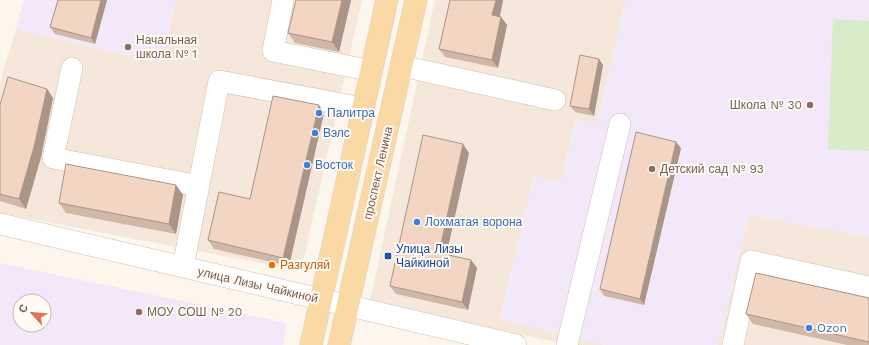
<svg xmlns="http://www.w3.org/2000/svg" width="869" height="345" font-family="'Work Sans',sans-serif">
	<style>
		.residential { fill: #f5e8da }
		.education { fill: #f3e8fa; fill-rule: evenodd }
		.pitch { fill: #d8ecc9 }
		.lines { fill: none; stroke-linecap: round; stroke-linejoin: round }
		.minor-casing { stroke: #d1beb0; stroke-width: 22 }
		.major-casing { stroke: #dad1cd; stroke-width: 23 }
		.minor { stroke: #fff; stroke-width: 21 }
		.major { stroke: #fbd9a5; stroke-width: 22 }
		.wall { fill: #d1b7a8 }
		.shaded-wall { fill: #aa9588 }
		.building { fill: #f3d5c3; stroke: #aa9588 }
		.education-dot { fill: #8d6e63; stroke: #fffaf3; stroke-width: 1.5 }
		.shop-dot { fill: #3f7fe0; stroke: #fffaf3; stroke-width: 1.5 }
		.transit-dot { fill: #1a4fb4; stroke: #fffaf3; stroke-width: 1.5 }
		.food-dot { fill: #e8710a; stroke: #fffaf3; stroke-width: 1.5 }
		.labels { text-anchor: middle; stroke-width: 4; stroke-linejoin: round; paint-order: stroke }
		.education-label { font-size: 12px; fill: #785e54; stroke: #fffaf3; text-anchor: start }
		.shop-label { font-size: 12px; fill: #366cbe; stroke: #fffaf3; text-anchor: start }
		.street-label { font-size: 12px; fill: #7a5c4d; stroke: #fffaf3 }
		.transit-label { font-size: 12px; fill: #164399; stroke: #fffaf3; text-anchor: start }
		.food-label { font-size: 12px; fill: #c56008; stroke: #fffaf3; text-anchor: start }
	</style>
	<rect width="100%" height="100%" fill="#fdf6ec"/>
	<path class="residential" d="M176 0H362L301 271 0 213V82L16 29 161 63Z
		M435 0H626L597 123 576 119 561 182 534 176 500 319 607 345H569L370 301Z
		M749 215 869 237V345H718Z"/>
	<path class="education" d="M24 0H176L161 63 16 29Z
		M626 0H869V237L749 215 718 345H607L500 320 534 176 561 182 576 119 597 123Z
		M0 263 287 323 283 345H0ZM20 301H44V325H20Z"/>
	<path class="pitch" d="M833 19 869 21V151L828 149Z"/>
	<g class="lines">
		<g class="minor-casing">
			<path id="minor" d="M283 0 273 51 372 71
				M402 66 555 100
				M72 68 53 158 199 186
				M0 224 516 345
				M183 267 219 81 363 108
				M567 345 620 124
				M733 345 751 261 869 287"/>
		</g>
		<g class="major-casing">
			<path id="major" d="M311 345 387 0
				M339 345 416 0"/>
		</g>
		<use href="#minor" class="minor"/>
		<use href="#major" class="major"/>
	</g>
	<path class="wall" d="M58 0H107L95 44 55 34 50 27Z
		M351 0 339 52 295 43 288 33Z
		M450 0H503L500 17H501L507 25 498 68 445 57 439 49Z
		M603 65 594 116 575 112 570 106Z
		M47 89 53 98 41 157 26 209 0 201V105Z
		M319 105 324 113 289 266 214 249 208 240 250 199Z
		M681 148 644 305 604 296 600 289Z
		M469 153 446 254 471 260 477 268 468 310 396 294 390 286Z
		M176 185 183 195 176 234 66 213 59 203Z
		M869 298V345H847L753 324 746 314Z"/>
	<path class="shaded-wall" d="M101 0H107L95 44 91 38Z
		M342 0H351L339 52 332 42Z
		M496 0H503L498 24 492 15Z
		M501 17 507 25 498 68 492 60Z
		M599 59 603 65 594 116 589 109Z
		M47 89 53 98 41 157 26 209 19 199Z
		M319 105 324 113 289 266 283 258Z
		M676 142 681 148 644 305 640 299Z
		M463 144 469 153 445 261 439 253Z
		M176 185 183 195 176 234 169 224Z
		M471 260 477 268 468 310 462 302Z"/>
	<path class="building" d="M58 0H101L91 38 50 27Z
		M296 0H342L332 42 288 33Z
		M450 0H496L492 15 501 17 492 60 439 49Z
		M580 55 599 59 589 109 570 106Z
		M8 77 47 89 34 147 19 199 0 194V105Z
		M273 96 319 105 283 258 208 240 219 192 250 199Z
		M636 132 676 142 640 299 600 289Z
		M423 135 463 144 439 253 471 260 462 302 390 286Z
		M66 164 176 185 169 224 59 203Z
		M756 273 869 298V342L746 314Z"/>
	<g class="education-dot">
		<circle cx="128" cy="47" r="4"/>
		<circle cx="810" cy="105" r="4"/>
		<circle cx="652" cy="169" r="4"/>
		<circle cx="139" cy="312" r="4"/>
	</g>
	<g class="shop-dot">
		<circle cx="319" cy="113" r="4"/>
		<circle cx="315" cy="133" r="4"/>
		<circle cx="307" cy="165" r="4"/>
		<circle cx="417" cy="222" r="4"/>
		<circle cx="809" cy="328" r="4"/>
	</g>
	<rect class="transit-dot" x="384" y="252" width="8" height="8" rx="2"/>
	<circle class="food-dot" cx="272" cy="265" r="4"/>
	<g class="labels">
		<g class="education-label">
			<text x="136" y="44">Начальная<tspan x="136" dy="14">школа № 1</tspan></text>
			<text x="802" y="109" text-anchor="end">Школа № 30</text>
			<text x="660" y="173">Детский сад № 93</text>
			<text x="147" y="316">МОУ СОШ № 20</text>
		</g>
		<g class="shop-label">
			<text x="327" y="117">Палитра</text>
			<text x="323" y="137">Вэлс</text>
			<text x="315" y="169">Восток</text>
			<text x="425" y="226">Лохматая ворона</text>
			<text x="817" y="332">Ozon</text>
		</g>
		<g class="street-label">
			<text transform="translate(378 173) rotate(-77)" y="4">проспект Ленина</text>
			<text transform="translate(258 285) rotate(13)" y="4">улица Лизы Чайкиной</text>
		</g>
		<g class="transit-label">
			<text x="396" y="253">Улица Лизы<tspan x="396" dy="14">Чайкиной</tspan></text>
		</g>
		<g class="food-label">
			<text x="280" y="269">Разгуляй</text>
		</g>
	</g>
	<g transform="translate(32 313) rotate(297)"><circle r="19" fill="#fffaf3" stroke="#cabbb1"/>
	<path d="M0-3L7 15L0 10L-7 15Z" fill="#e76f51"/>
	<text y="-6" font-size="11" font-weight="bold" text-anchor="middle" fill="#7a5c4d">С</text>
	</g>
</svg>
